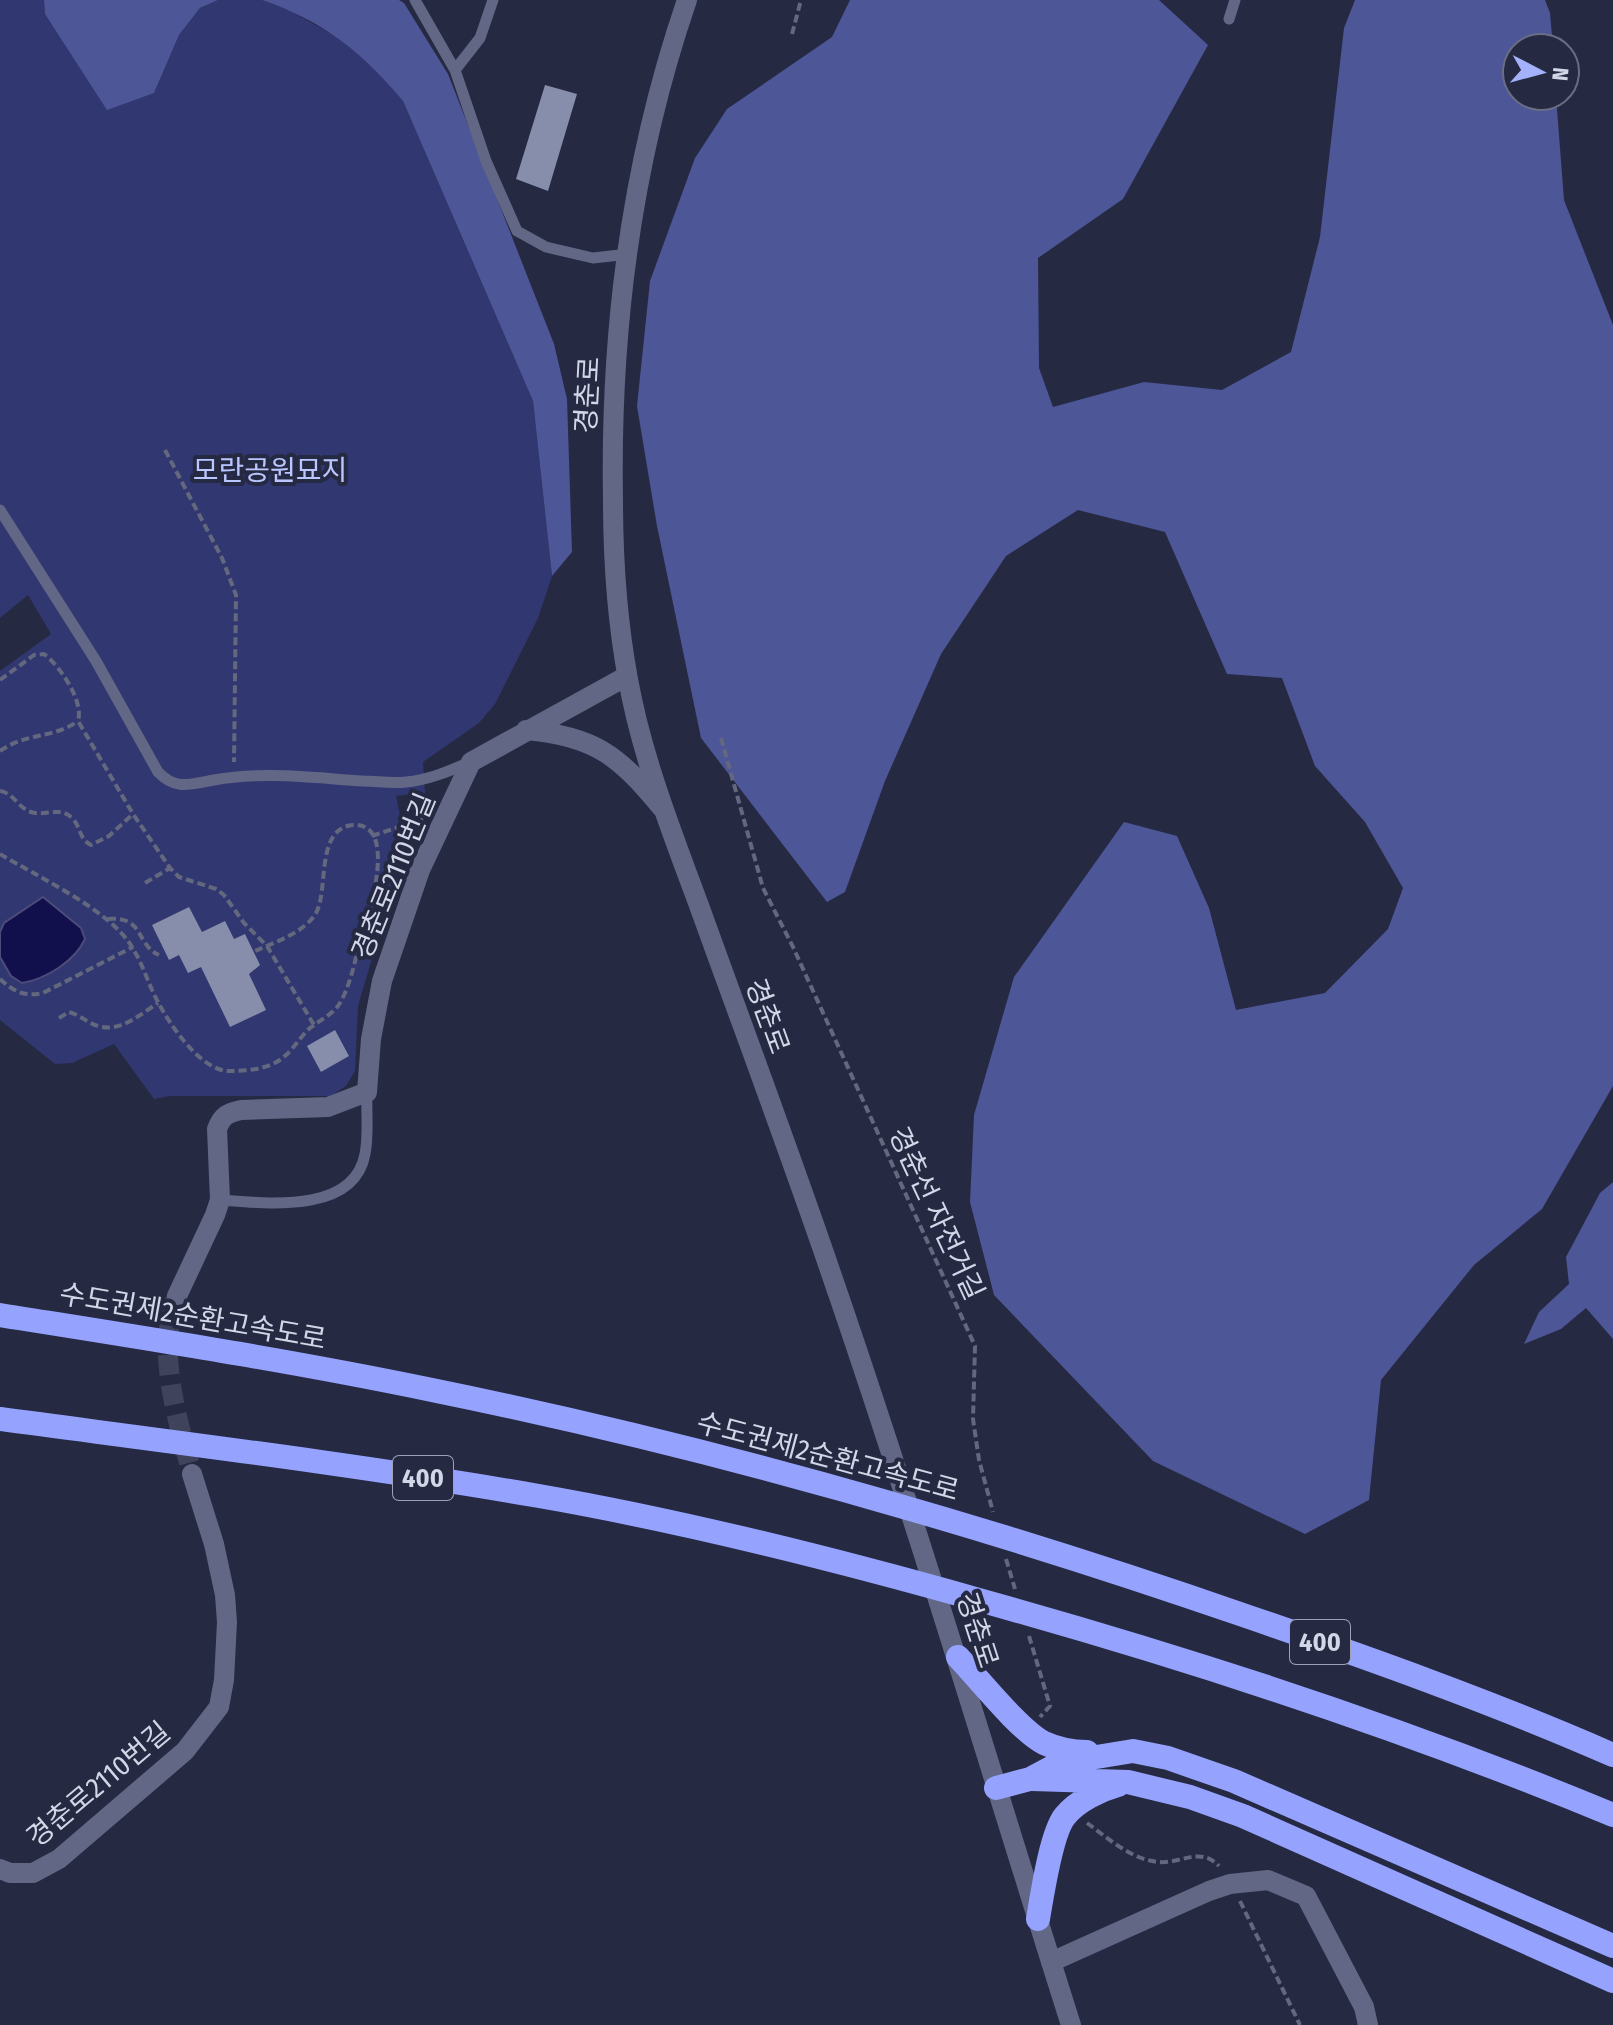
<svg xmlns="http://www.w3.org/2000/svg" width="1613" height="2025" font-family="'Fira Sans Condensed','Noto Sans KR',sans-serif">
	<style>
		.green { fill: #313770 }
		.forest { fill: #4d5697 }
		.water { fill: #12104c; stroke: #4c4b7a; stroke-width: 2 }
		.building { fill: #878eac }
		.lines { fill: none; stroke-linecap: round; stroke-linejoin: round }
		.minor-tunnel { stroke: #3f435b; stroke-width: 20; stroke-dasharray: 20 10; stroke-linecap: butt }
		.path { stroke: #64687e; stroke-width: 4; stroke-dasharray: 8 4; stroke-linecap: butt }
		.service { stroke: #626785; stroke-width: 11 }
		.minor { stroke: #626785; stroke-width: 20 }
		.tertiary { stroke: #626785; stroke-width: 20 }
		.motorway { stroke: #95a3fe; stroke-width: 24 }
		.labels { text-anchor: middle; stroke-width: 8; stroke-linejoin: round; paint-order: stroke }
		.shield { fill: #252942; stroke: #9ea2b6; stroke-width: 2 }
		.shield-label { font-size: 26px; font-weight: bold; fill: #d2d6e7 }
		.street-label { font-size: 28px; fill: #d2d6e7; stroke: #252942 }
		.park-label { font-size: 28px; fill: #bac6ff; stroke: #252942 }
	</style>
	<rect width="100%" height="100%" fill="#252942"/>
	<path class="green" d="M0 0H44L45 14 154 93 179 35 200 8 218 0H262L287 9 335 36 373 65 403 101 533 401 552 576 538 618 495 704 479 723 423 762 425 793 396 796 406 843 358 1006 355 1071 346 1086 331 1096H170L154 1099 114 1044 72 1063 55 1064 0 1020V671L51 634 28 595 0 618Z"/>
	<path class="forest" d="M44 0H218L200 8 179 35 154 93 107 110 45 14Z
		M262 0H399L404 3 448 74 554 344 567 399 572 552 552 576 533 401 403 101C362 52 323 21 262 0Z
		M850 0H1159L1208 45 1123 199 1038 258 1039 368 1053 407 1144 382 1222 390 1291 352 1320 237 1344 28 1355 0H1545L1550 13 1553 48H1517V96H1556L1564 200 1613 325V1086L1542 1209 1474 1265 1381 1380 1369 1500 1305 1534 1153 1461 994 1295 970 1202 974 1115 1014 977 1124 822 1177 836 1209 908 1236 1010 1325 993 1388 929 1403 888 1365 822 1315 766 1282 678 1227 674 1165 532 1078 510 1006 556 941 654 885 781 845 892 827 902 701 738 657 526 637 406 650 281 695 158 727 109 832 37Z
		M1613 1182V1339L1586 1308 1561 1329 1524 1344 1539 1312 1569 1284 1566 1257 1600 1193Z"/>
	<path class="water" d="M43 897 81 928 85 939C75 961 46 979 22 983L11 976 0 957V932L4 923Z"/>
	<path class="building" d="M545 85 577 94 548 191 516 179Z
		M189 907 202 932 225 921 234 939 245 934 260 965 249 974 266 1010 230 1027 201 967 188 973 179 955 169 960 152 925Z
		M335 1030 349 1056 321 1072 307 1046Z"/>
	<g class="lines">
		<path class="minor-tunnel" d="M177 1296C155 1351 178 1420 192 1474"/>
		<path class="path" d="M792 34 801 0
			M165 450 222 558 236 595 234 762
			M0 680 34 655 44 654C60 666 84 701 78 721L133 814 170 868 179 877 216 889 224 895 244 923 267 946 314 1025
			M721 738 763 888 793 947 975 1346 973 1419 979 1460 993 1512
			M0 751C27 732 53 739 78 721
			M0 791C14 793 18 808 31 812 46 817 60 805 73 819 81 828 79 839 91 845L109 836 133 814
			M372 836 423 819
			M0 854C38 877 110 910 132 947 143 964 148 984 158 1002 170 1025 201 1071 229 1071 248 1071 272 1069 286 1055 295 1047 301 1036 310 1028 320 1020 330 1016 338 1006 350 988 354 963 360 943 366 923 401 822 353 825 315 828 329 890 316 913 304 933 275 942 255 951
			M145 883 170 868
			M108 919C145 916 135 944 159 955
			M0 979C14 992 25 997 43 993L133 947
			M59 1018 69 1012C80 1015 88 1023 98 1026 120 1033 141 1014 158 1003
			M1006 1559 1015 1589
			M1029 1636 1050 1706 1040 1717
			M1087 1823C1109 1839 1132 1860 1159 1862 1181 1864 1200 1846 1219 1866
			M1240 1901 1300 2025"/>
		<path class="service" d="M415 0 455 70 486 161 517 231 546 247 593 258 629 254
			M1229 19 1235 0
			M455 70 480 38 493 0
			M0 510 96 661 158 772C176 791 191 784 214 780 263 771 314 778 363 781 377 781 392 784 406 782 429 780 449 771 470 762
			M220 1200C264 1203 354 1215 365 1154 369 1134 366 1112 367 1092"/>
		<path class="minor" d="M526 730C595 736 619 756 662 808
			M177 1296 215 1215 220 1200 217 1129C222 1116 227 1113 241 1110L328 1107 367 1092 371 1039 382 981 420 870 471 762 627 676
			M0 1869 10 1873H33L59 1859 185 1751 219 1707 224 1680 227 1622 225 1595 214 1544 192 1474
			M1051 1962 1209 1891 1230 1884 1268 1880 1306 1896 1364 2007 1368 2025"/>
		<path class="tertiary" d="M687 0C632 160 610 331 613 500 613 560 617 620 628 679 642 758 673 835 701 911 745 1033 791 1156 833 1279 918 1526 992 1776 1071 2025"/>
		<path class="motorway" d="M0 1315C144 1338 288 1360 432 1390 707 1446 977 1523 1243 1615 1368 1658 1492 1702 1613 1755
			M0 1419C180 1443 360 1465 539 1496 688 1522 834 1559 979 1600 1195 1660 1406 1729 1613 1815
			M958 1657C978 1678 1020 1731 1044 1743 1057 1749 1072 1752 1087 1752
			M1032 1779 1128 1782 1190 1797 1243 1816 1613 1981
			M996 1788 1030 1779 1060 1763 1133 1751 1168 1758 1234 1781 1613 1946
			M1038 1919C1042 1896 1051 1833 1065 1816 1077 1801 1100 1790 1118 1785"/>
	</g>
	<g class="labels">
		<g class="shield">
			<rect x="393" y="1456" width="60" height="44" rx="6"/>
			<rect x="1290" y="1620" width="60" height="44" rx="6"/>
		</g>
		<g class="shield-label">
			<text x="423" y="1487">400</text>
			<text x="1320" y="1651">400</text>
		</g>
		<g class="street-label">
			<text transform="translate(587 395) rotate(-87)" y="10">경춘로</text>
			<text transform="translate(393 876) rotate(-68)" y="10">경춘로2110번길</text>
			<text transform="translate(768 1016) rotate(70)" y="10">경춘로</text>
			<text transform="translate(937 1213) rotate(65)" y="10">경춘선 자전거길</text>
			<text transform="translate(193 1316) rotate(10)" y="10">수도권제2순환고속도로</text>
			<text transform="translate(828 1456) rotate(15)" y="10">수도권제2순환고속도로</text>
			<text transform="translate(978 1630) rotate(72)" y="10">경춘로</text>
			<text transform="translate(98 1784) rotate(-40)" y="10">경춘로2110번길</text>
		</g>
		<g class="park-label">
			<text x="270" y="480">모란공원묘지</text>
		</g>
	</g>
	<g transform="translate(1541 72) rotate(96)"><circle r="38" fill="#252942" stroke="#6a6e84" stroke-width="2"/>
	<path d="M0-6L14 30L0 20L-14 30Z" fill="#a4b2fc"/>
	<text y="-12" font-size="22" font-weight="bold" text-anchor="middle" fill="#d2d6e7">N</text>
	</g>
</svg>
